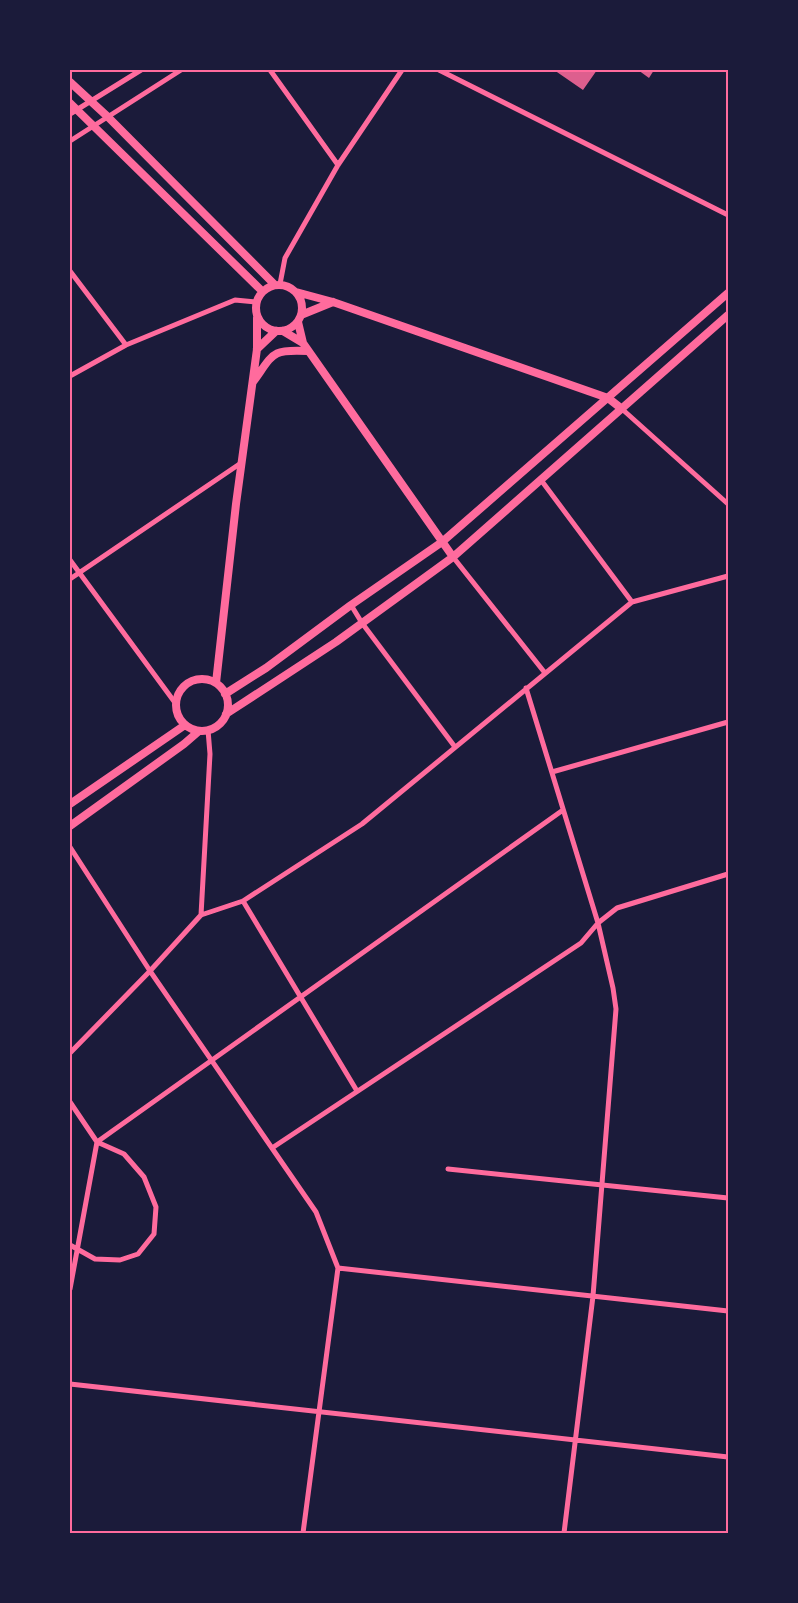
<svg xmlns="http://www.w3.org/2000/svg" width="798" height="1603" font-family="Karla,sans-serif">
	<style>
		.building { fill: #dd5f8e }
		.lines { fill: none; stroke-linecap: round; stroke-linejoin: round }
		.minor { stroke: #ff6b9d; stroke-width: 5 }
		.tertiary { stroke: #ff6b9d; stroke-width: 8 }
		.neatline { fill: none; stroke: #ff6b9d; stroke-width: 2 }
	</style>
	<rect width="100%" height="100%" fill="#1b1b3a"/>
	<path class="building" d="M554 70H597L583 90Z
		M638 70H654L649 78Z"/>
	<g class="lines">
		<path class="minor" d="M270 70 338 165
			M439 70 728 215
			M70 114 141 70
			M70 141 181 70
			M70 271 126 345
			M280 284 285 258 338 165 402 70
			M70 376 126 345 235 300 256 302
			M622 409 728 504
			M541 480 632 602
			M453 557 545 673
			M70 560 176 704
			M70 579 241 463
			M351 605 362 623 455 747
			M526 688 598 923 613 988 616 1009 593 1296 564 1533
			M552 772 728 722
			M70 847 150 971 316 1212 338 1268 303 1533
			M243 901 357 1091
			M201 915 243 901 362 824 632 602 728 576
			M70 1053 150 971 201 915 210 754 208 730
			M70 1102 97 1142
			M97 1142 563 810
			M272 1148 581 943 598 923 617 908 728 874
			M448 1169 728 1198
			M70 1245 95 1259 120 1260 138 1254 154 1234 156 1207 144 1177 124 1154 97 1142
			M338 1268 728 1311
			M70 1289 97 1142
			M70 1384 728 1457"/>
		<path class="tertiary" d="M70 82 108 117 274 284
			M70 103 262 291
			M256 308a23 23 0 1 1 46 0a23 23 0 1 1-46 0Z
			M296 292 333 302 608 398 622 409
			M301 315 333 302
			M298 322 303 343 453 557
			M283 331 303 343
			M257 349 276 331
			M253 382C274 353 271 349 308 351
			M176 705a26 26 0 1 1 52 0a26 26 0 1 1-52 0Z
			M216 683 236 504 257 349V318
			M225 694 266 668 351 605 442 542 728 293
			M226 714 336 642 453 557 728 315
			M70 804 185 725
			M70 826 184 744 199 731"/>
	</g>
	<rect width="798" height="1603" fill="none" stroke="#1b1b3a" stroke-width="142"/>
	<rect x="71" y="71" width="656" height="1461" class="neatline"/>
</svg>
